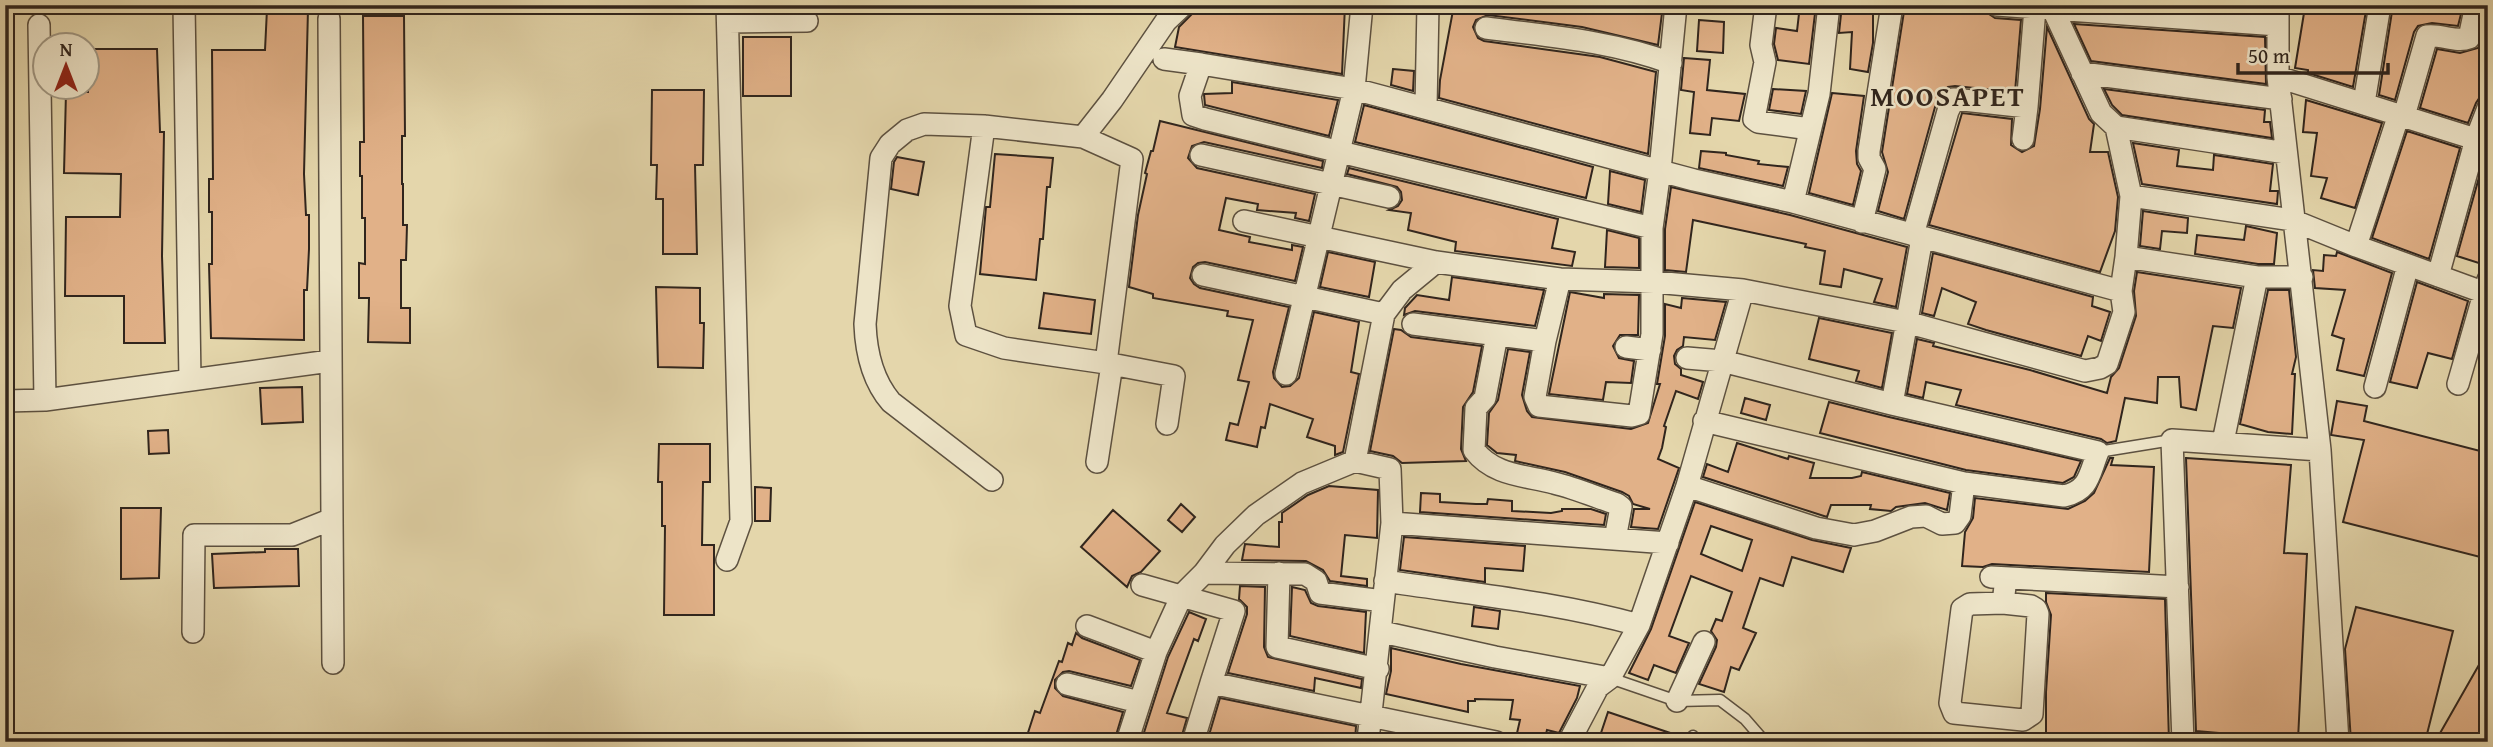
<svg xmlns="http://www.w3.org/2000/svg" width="2493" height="747" font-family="'Gentium Book Plus',serif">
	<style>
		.building { fill: #e1b188; stroke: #30251d; stroke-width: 2; fill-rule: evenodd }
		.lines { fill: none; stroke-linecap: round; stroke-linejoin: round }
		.lane-casing { stroke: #5d5140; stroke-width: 13 }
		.street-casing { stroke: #5d5140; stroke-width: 24 }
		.lane { stroke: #ede4c8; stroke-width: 10 }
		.street { stroke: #ede4c8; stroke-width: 21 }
		.labels { text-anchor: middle; stroke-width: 5; stroke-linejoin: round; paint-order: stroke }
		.district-label { font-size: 28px; font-weight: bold; letter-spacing: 2px; fill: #30251d; stroke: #ede4c8 }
	</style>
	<rect width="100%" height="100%" fill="#e4d6ab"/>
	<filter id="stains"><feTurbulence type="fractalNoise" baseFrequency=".00286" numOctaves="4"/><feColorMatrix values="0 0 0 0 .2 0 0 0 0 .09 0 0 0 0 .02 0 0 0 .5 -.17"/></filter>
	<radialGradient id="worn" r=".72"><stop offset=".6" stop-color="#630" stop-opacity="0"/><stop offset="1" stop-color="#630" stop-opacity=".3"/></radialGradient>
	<path class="building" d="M1196 5H1225V8L1345 5 1342 74 1175 47 1179 27 1192 14Z
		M1454 5H1663L1658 45 1582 27 1488 15 1476 20 1473 27 1478 38 1484 41 1600 57 1656 72 1648 154 1439 98 1440 80Z
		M1800 5H1816L1809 64 1778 60 1774 44 1776 28 1797 31Z
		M1842 5H1873V43L1868 72 1850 69 1852 32 1839 33Z
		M1905 5 1962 7V11L1986 12 1995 18 2021 20 2015 92 1955 86 1948 87 1943 92 1935 107 1904 219 1878 211 1888 172 1882 152Z
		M2336 5H2367L2353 87 2308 73V70L2295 68 2305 7 2336 12Z
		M2393 5 2446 7V14H2461L2458 26 2432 23 2418 26 2414 32 2395 100 2379 95Z
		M267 9H308L304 174 306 215H309V249L307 290H304V340L211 338 209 264H212V212H209V179H213L212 50H265Z
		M2488 15V95L2480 97 2476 103 2468 123 2420 108 2437 49 2460 53 2478 48 2482 41Z
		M363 16H404L405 136H402V184H403V225H407L406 260H401V308H410V343L368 342 369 298H359V263L365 264V218H362V176H360V142H364Z
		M1699 20 1724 22 1723 53 1697 51Z
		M2074 24 2265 37 2266 84 2091 61Z
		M2047 27 2089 119 2094 124 2090 152H2108L2118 197 2115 231 2100 272 1929 225 1962 113 2012 119 2011 145 2022 152 2034 146 2040 109Z
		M743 37H791V96H743Z
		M88 49H157L160 132H164L162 256 165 343H124V296H65L66 217H120L121 174 64 173 66 92H88Z
		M1684 58 1710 60 1707 90 1745 94 1739 121 1712 118 1710 135 1690 133 1694 92 1681 90Z
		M1393 69 1414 71 1413 91 1391 85Z
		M1232 82 1338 100 1329 136 1205 105 1204 94 1232 93Z
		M1773 89 1806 91 1801 114 1769 110Z
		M2104 89 2265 110 2264 122H2270L2272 138 2122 115 2112 105Z
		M652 90H704L703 165H695L697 254H663V199H656L657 165H651Z
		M1832 93 1864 96 1856 151 1857 164 1861 171 1853 205 1809 193Z
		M2306 100 2382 123 2355 208 2321 198 2327 178 2311 176 2317 133 2303 132Z
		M1364 105 1593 167 1586 198 1355 142Z
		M1160 121 1323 161 1322 168 1204 142 1192 146 1188 158 1197 168 1315 194 1309 221 1295 218 1296 213 1257 210 1258 204 1226 198 1219 230 1250 237 1249 242 1292 250V245L1303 247 1295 281 1205 262 1198 263 1193 267 1190 278 1194 284 1200 288 1289 307 1273 372 1274 378 1282 387 1290 386 1299 378 1314 312 1359 322 1351 372 1359 374 1343 452 1335 455V446L1307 437 1313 419 1270 404 1265 428 1261 427 1257 447 1226 440 1230 423 1238 425 1249 382 1238 380 1253 320 1227 316 1228 311 1153 298V294L1129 287 1138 215 1147 174 1145 173 1151 151H1153Z
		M2407 131 2460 148 2429 259 2372 238Z
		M2133 143 2179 150 2177 166 2213 170 2214 155 2273 164 2270 191H2278L2277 204 2142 184Z
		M1701 151 1726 153V155L1759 161 1758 164 1788 167 1783 186 1699 168Z
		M995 154 1053 158 1050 187H1047L1043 239H1040L1036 280 980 274 986 207H990Z
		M2485 156H2488V266L2457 256Z
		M897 157 924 162 918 195 891 189 894 162Z
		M1349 168 1558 219 1552 248 1575 252 1572 266 1455 251 1456 242 1408 230 1411 213 1389 210 1398 206 1402 200 1401 192 1397 187 1347 174Z
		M1610 171 1645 180 1641 212 1608 204Z
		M1671 187 1790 215 1907 247 1896 307 1874 302 1882 279 1844 269 1841 287 1820 284 1825 251 1805 247 1806 244 1693 220 1686 272 1665 270V229Z
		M2143 211 2188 218 2187 233 2162 231 2160 249 2140 246Z
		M2246 226 2277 233 2274 264H2258L2195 254 2197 235 2244 240Z
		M1607 230 1639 238V268L1605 267Z
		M1328 252 1375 262 1369 297 1320 287Z
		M2337 252 2392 273 2364 376 2337 370 2344 339 2332 335 2345 290 2315 288 2313 270 2323 271 2324 255 2336 256Z
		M1933 253 2093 297 2092 306 2110 312 2101 341 2088 336 2081 356 1986 330 1968 324 1976 302 1942 288 1934 316 1922 313Z
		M2137 272 2241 288 2233 328 2213 326 2196 410 2181 407 2179 377H2158L2157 403 2125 398 2116 441 2107 443 2101 439 1956 405 1961 390 1926 382 1923 398 1907 394 1917 339 1934 343 1933 346 2030 370 2107 393 2111 377 2119 368 2136 316 2134 291Z
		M1452 277 1544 290 1535 326 1415 311 1404 315 1405 308 1417 295 1449 300Z
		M2417 282 2468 301 2452 359 2428 353 2417 388 2390 382Z
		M656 287 700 288V323H704L703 368 658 367Z
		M2268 290H2289L2296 357 2292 374H2295L2292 434 2268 432 2240 424Z
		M1570 292 1604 298V294L1639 295 1638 335H1620L1613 346 1619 358 1634 361 1631 383 1606 382 1603 400 1549 394Z
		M1044 293 1095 300 1091 334 1039 328Z
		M1682 298 1726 302 1715 340 1684 337 1683 346 1677 350 1674 356 1675 364 1681 369V375L1703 382 1698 399 1676 391 1664 426 1666 427 1662 448 1658 459 1679 468 1658 529 1631 527 1634 509H1650L1633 504 1629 496 1622 492 1565 472 1515 461 1516 455 1497 453 1487 445 1489 413 1498 400 1508 349 1530 352 1522 395 1527 411 1532 417 1631 429 1648 423 1660 384H1657L1665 336V304L1681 308Z
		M1819 318 1892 333 1882 388 1856 381 1859 371 1809 359Z
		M1394 329 1401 330 1411 337 1482 346 1473 392 1463 407 1461 449 1466 461 1402 463 1393 456 1370 451Z
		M302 387 303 422 262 424 260 388Z
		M1745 398 1770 405 1766 420 1741 413Z
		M2337 401 2367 406 2364 421 2488 453V559L2343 522 2364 440 2331 435Z
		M1829 402 1889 417 2081 461 2074 477 2063 483 1966 470 1820 433Z
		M168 430 169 453 149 454 148 431Z
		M1737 443 1788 459 1789 456 1814 463 1810 478H1852L1861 476 1862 472 1950 493 1947 510 1925 503 1896 507 1891 511 1870 509 1871 505H1831L1827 517 1703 477 1707 464 1728 472Z
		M659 444H710V482H703L702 545H714V615H664L665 526H662V482H658Z
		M2110 458H2113L2111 465 2154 467 2149 572 1992 564 1983 567 1962 566 1965 532 1973 518 1975 498 2068 509 2085 501 2094 493Z
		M2186 458 2291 465 2284 553 2307 554 2298 740 2196 731Z
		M1329 486 1378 490 1377 538 1345 535 1341 576 1367 579V586L1330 581 1323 570 1306 561 1242 560 1245 544 1279 547V522H1282V513L1308 495Z
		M755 487 771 488 770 521H755Z
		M1421 493 1440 494V502L1476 504H1487L1488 499 1512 501V511L1551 513 1562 511V509H1591L1606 514 1604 525 1420 512Z
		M1695 502 1812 540 1851 548 1843 572 1792 557 1783 586 1760 578 1743 628 1756 633 1739 670 1731 667 1724 692 1699 684 1716 647 1717 640 1711 631 1716 619 1722 621 1732 592 1691 576 1669 636 1689 643 1676 673 1654 665 1648 680 1629 673 1651 629ZM1711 526 1752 540 1742 571 1701 554Z
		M1181 504 1195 517 1182 532 1168 520Z
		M121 508H161L159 578 121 579Z
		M1113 510 1160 551 1141 572 1132 576 1127 587 1081 547Z
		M1404 537 1525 546 1523 571 1485 568V582L1400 570Z
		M265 549H298L299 586 214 588 212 554 265 552Z
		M1240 586 1265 587 1264 647 1268 657 1362 679 1361 688 1315 678 1314 691 1228 673 1247 614V607L1239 599Z
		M1292 587 1305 590 1311 603 1318 606 1366 612 1364 653 1290 636Z
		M2046 593 2165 599 2169 742H2046V692L2051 615 2046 602Z
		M1474 607 1500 611 1498 629 1472 626Z
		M2356 607 2453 631 2425 742H2351L2345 649Z
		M1189 612 1206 619 1198 641 1194 639 1167 713 1187 718 1180 742H1141L1168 657Z
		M1076 633 1082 638 1140 660 1131 686 1069 671 1063 672 1055 680V688L1063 696 1123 712 1114 742H1025L1035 711 1040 713 1059 661 1062 662 1068 643 1072 645Z
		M1391 648 1461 664 1580 686 1577 698 1559 733 1547 730 1544 742H1515L1520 720 1510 719 1513 700 1475 699V701H1468V712L1386 694 1391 671Z
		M2488 649V742H2435Z
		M1220 698 1356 726 1355 742H1242L1217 737 1216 742H1207Z
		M1608 712 1685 738 1684 742H1598Z"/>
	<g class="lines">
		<g class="lane-casing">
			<path id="lane" d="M2098 452 2172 440
				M1610 678 1677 701 1720 700 1745 719 1765 742
				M1692 742 1693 736"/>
		</g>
		<g class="street-casing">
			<path id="street" d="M184 5 190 380
				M1766 5 1761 45 1765 62 1754 119 1758 122 1810 129
				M1997 5 2278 25
				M2278 5V77L2320 450 2338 742
				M728 22 807 21
				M39 25 45 400
				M1486 28C1548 36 1612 41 1671 63
				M1164 59 1201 64
				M2082 73 2281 99
				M2278 77 2488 143
				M2364 103 2380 5
				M1426 107 1428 5
				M2404 116 2427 36C2442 34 2456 43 2469 38L2476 5
				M984 126 960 306 966 335 1004 348 1106 363 1174 376 1167 424
				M2116 127 2286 153
				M1083 137 1132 159 1106 363
				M2023 139 2027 107
				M1201 155 1389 197
				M2131 196 2292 220 2356 246 2488 294
				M1793 202 1819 94 1829 5
				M1244 221 1436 262 1560 279 1654 282 1743 290 1906 322 2085 371 2100 368 2107 364 2124 312 2121 291 2126 257 2131 196 2116 127 2101 113 2051 5
				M1862 222 1875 169 1869 158V151L1892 5
				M1652 228 1205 119 1193 115 1190 96 1201 64 1354 89 1694 180 1793 202 2121 291
				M1913 235 1948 111 1954 99 2027 107 2035 8
				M2356 246 2399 114
				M2126 257 2257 277H2302
				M1203 275 1384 314
				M2438 276 2476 139 2488 108
				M1413 324 1545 341 1560 279
				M1497 335 1485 398 1476 408 1474 450C1494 476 1524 475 1554 483 1575 488 1596 497 1617 504L1621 507 1615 539
				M1545 341 1535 397 1539 406 1632 416 1639 414 1652 334V228L1660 170 1676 5
				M1626 347 1650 350
				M1687 358 1722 361 1892 404 2098 452C2089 474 2090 490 2064 496L1964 483
				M1286 374 1354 89 1362 5
				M2458 384 2488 280
				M2375 387 2408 265
				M5 401 45 400 330 361
				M1892 404 1922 238
				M2223 442 2257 277
				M1355 461 1390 469 1392 523 1368 740
				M1097 462 1112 364
				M992 480 891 402C873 381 866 351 865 324L881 158 890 144 907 130 924 124 984 126 1083 137 1112 100 1166 21 1183 5
				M1687 486 1816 528 1854 535 1875 531 1911 517 1926 516 1942 524 1955 523 1960 516 1964 483 1704 421
				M332 519 333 663
				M1392 523 1668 543
				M727 560 741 521 727 5
				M1204 573 1305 574 1316 581 1320 593 1383 601
				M1279 573 1277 647 1378 669
				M1991 577 2178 587
				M1385 581C1471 594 1555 602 1639 625
				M1142 585 1234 611 1211 683 1496 742
				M2003 603 1970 604 1962 609 1950 703 1954 713 2023 720 2032 714 2038 614 2036 609 2031 606 2003 603 2006 578
				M1087 626 1156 652
				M193 632 194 535H292L332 519 329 19
				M1382 632 1495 657 1610 678
				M1067 684 1139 702
				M1677 701 1704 642
				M1127 742 1156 652 1182 595 1204 573 1225 545 1256 515 1302 483 1355 461 1384 314 1402 290 1436 262
				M1193 742 1211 683
				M1569 742 1598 687 1610 678 1639 625 1687 486 1743 290
				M2183 742 2172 440 2320 450"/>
		</g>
		<use href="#lane" class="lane"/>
		<use href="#street" class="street"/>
	</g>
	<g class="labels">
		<g class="district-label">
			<text x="1948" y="106">MOOSAPET</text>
		</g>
	</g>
	<rect width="2493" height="747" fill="none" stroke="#e4d6ab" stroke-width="28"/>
	<rect x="7" y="7" width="2479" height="733" fill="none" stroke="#30251d" stroke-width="3.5"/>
	<rect x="14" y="14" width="2465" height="719" fill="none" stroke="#30251d" stroke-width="2"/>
	<g transform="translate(66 66)"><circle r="33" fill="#ede4c8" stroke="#a19884" stroke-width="2"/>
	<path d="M0-5L12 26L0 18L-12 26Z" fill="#8f2418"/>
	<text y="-10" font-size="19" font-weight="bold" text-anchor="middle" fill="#30251d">N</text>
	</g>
	<path d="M2238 63v10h150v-10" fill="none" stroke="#30251d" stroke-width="3.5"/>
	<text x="2248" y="63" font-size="21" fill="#30251d" stroke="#ede4c8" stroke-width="5" paint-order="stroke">50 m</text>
	<rect width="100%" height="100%" filter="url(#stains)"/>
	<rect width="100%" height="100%" fill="url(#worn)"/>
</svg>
